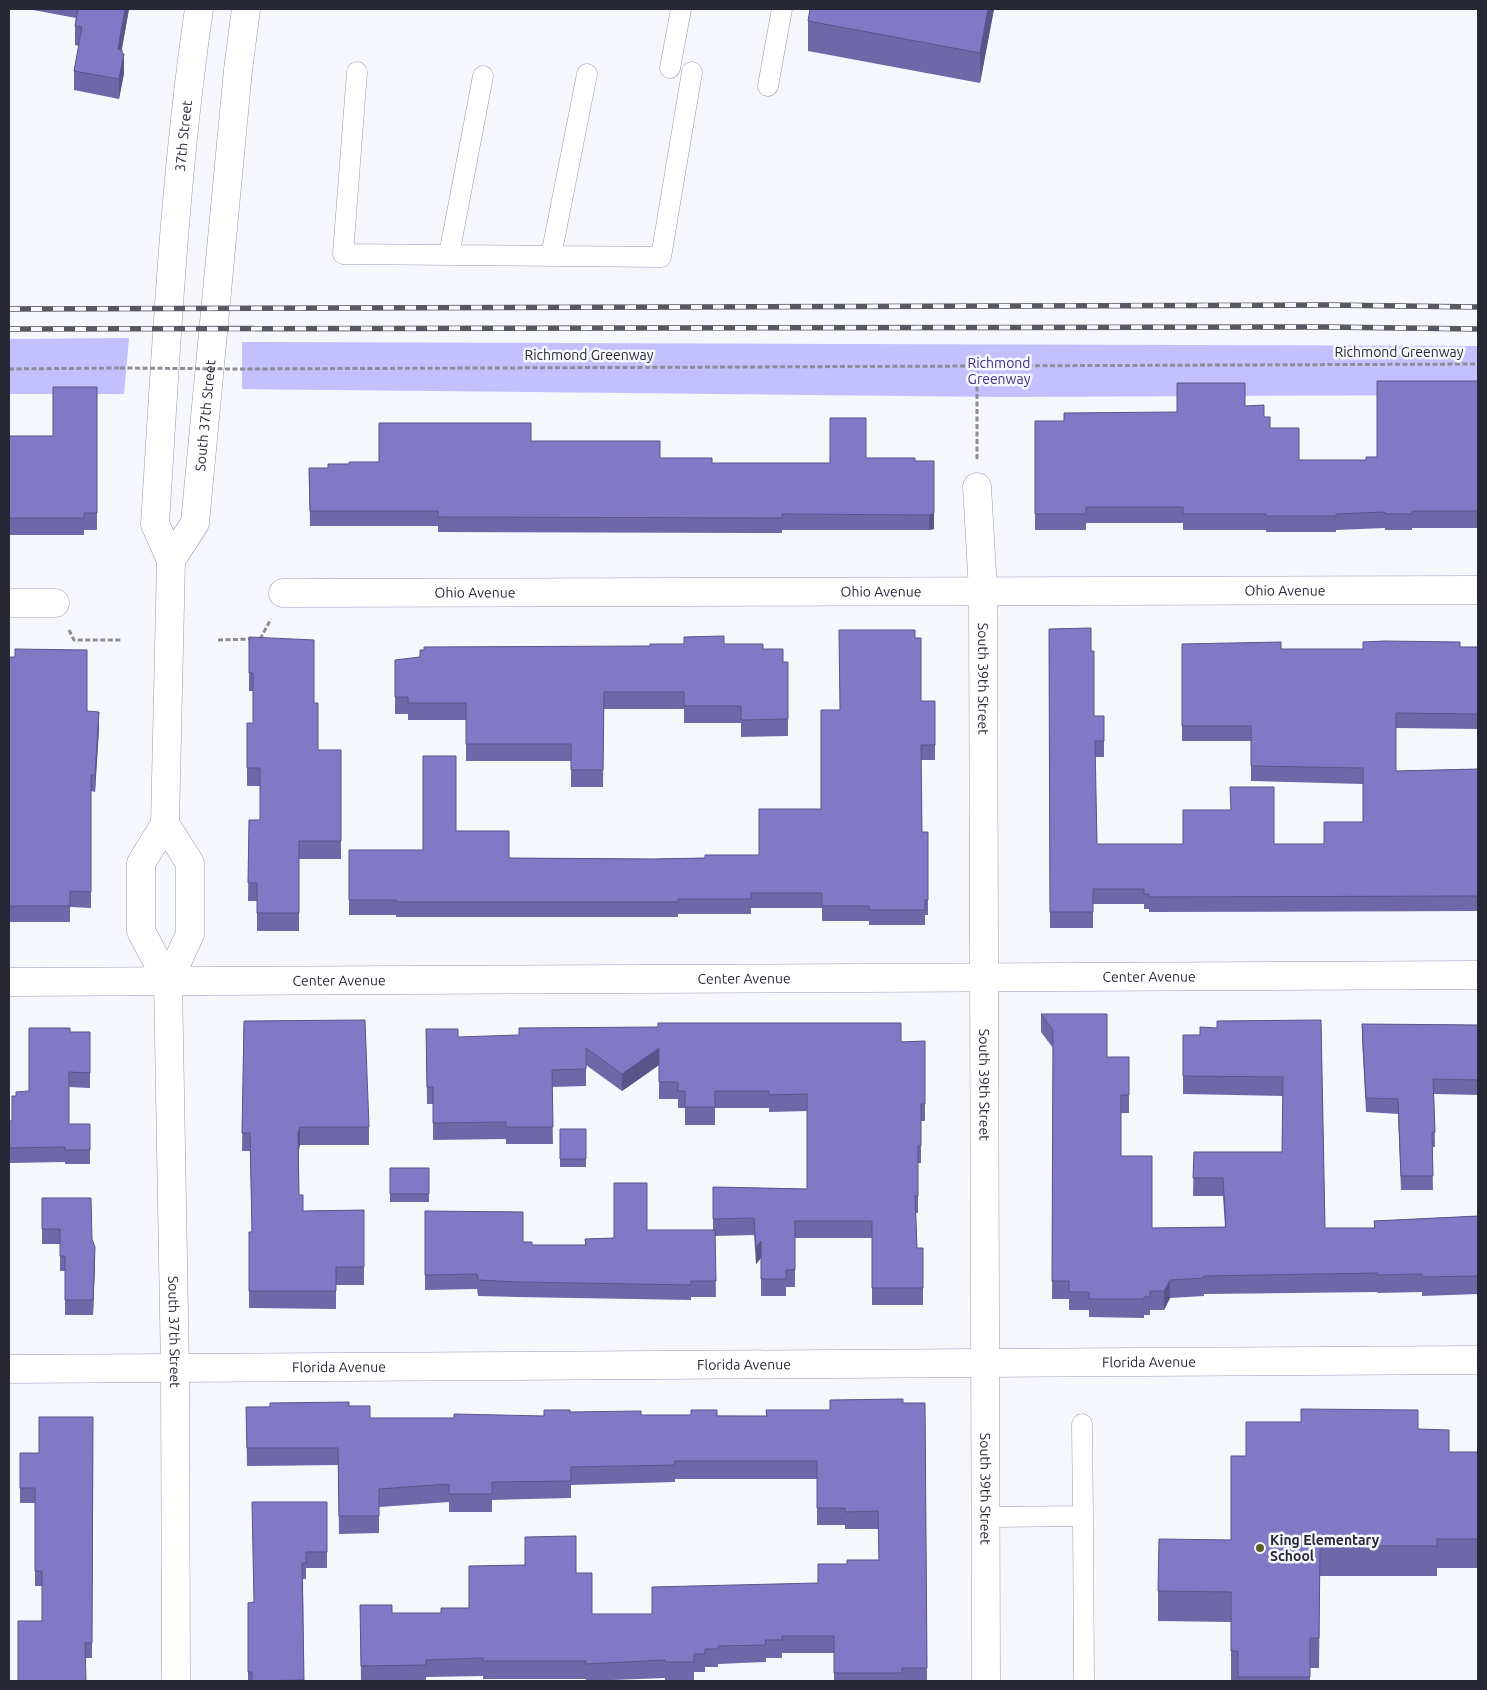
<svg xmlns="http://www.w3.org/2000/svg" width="1487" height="1690" font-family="Ubuntu,sans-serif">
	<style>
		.green { fill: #c4bffd }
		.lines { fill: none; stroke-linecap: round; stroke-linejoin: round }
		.service-casing { stroke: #9a97b9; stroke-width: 21 }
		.minor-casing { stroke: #9a97b9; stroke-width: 29 }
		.tertiary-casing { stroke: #9a97b9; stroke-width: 29 }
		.path { stroke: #8d8c97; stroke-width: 3; stroke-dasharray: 5 2.5; stroke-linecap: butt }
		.service { stroke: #fff; stroke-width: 20 }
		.minor { stroke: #fff; stroke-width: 28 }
		.tertiary { stroke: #fff; stroke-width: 28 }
		.rail-casing { stroke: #585764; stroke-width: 5.5 }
		.rail { stroke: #f6f6fd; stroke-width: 4; stroke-dasharray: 11; stroke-linecap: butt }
		.path-bridge { stroke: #8d8c97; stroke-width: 3; stroke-dasharray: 5 2.5; stroke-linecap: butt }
		.wall { fill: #7067a9 }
		.shaded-wall { fill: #5b548a }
		.building { fill: #8278c5; stroke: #5b548a }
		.poi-dot { fill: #5c5b28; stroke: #f6f6fd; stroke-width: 2 }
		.labels { text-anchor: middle; stroke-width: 5; stroke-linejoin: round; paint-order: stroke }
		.street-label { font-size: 14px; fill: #282735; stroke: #f6f6fd }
		.park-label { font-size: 14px; fill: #422d88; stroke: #f6f6fd }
		.poi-label { font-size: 14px; font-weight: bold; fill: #282735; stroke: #f6f6fd; text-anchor: start }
	</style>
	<rect width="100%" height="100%" fill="#f6f6fd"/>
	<path class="green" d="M129 338 124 394H9V339Z
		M242 342 1478 346V395L999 397 242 389Z"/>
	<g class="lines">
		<g class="service-casing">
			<path id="service" d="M670 68 681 9
				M357 72 343 254 661 257 692 72
				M768 86 782 9
				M449 255 483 76
				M551 256 587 74
				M1083 1516 1084 1681
				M987 1517 1083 1516 1082 1424"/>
		</g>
		<g class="minor-casing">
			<g id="minor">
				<path id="s1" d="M977 487 983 590 986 1681"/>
				<path id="s2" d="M283 593 1478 590"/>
				<path d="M9 603H55"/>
				<path id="s3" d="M9 982 1478 975"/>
				<path id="s4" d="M9 1369 1478 1360"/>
			</g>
		</g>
		<g class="tertiary-casing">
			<g id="tertiary">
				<path id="s5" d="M171 560 195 523 238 70 246 9"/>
				<path id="s6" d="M165 824 190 863V934L168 982 175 1369 176 1681"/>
				<path id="s7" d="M168 982 141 931V863L165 824 171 560 155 524C166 352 174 179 199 9"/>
			</g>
		</g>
		<path class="path" d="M977 364V459
			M9 369 120 368
			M240 369 1478 364
			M69 630 74 640H122
			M260 639 271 619
			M218 640 251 639"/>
		<use href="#service" class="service"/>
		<use href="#minor" class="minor"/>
		<use href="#tertiary" class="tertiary"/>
		<g class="rail-casing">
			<path id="rail" d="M9 309 1326 305 1478 307
				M9 329 1326 327 1478 329"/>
		</g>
		<use href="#rail" class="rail"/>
		<path class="path-bridge" d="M120 368 240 369"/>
	</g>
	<path class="wall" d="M33 9H129L122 49 124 73 119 99 74 90V71L79 46 75 45V26L76 18 33 10Z
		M810 9H994L980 83 808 51V21Z
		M1478 381V528H1412V530H1385V528L1336 530V532H1266V530H1183V523H1086V530H1035V421H1064L1177 412 1245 406 1264 417 1270 428 1299 460H1366L1377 457Z
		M97 387V530H84V535H9V436H53Z
		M531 441 660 458 712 463H830L866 458 915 461 934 529 929 530H782V533L438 532V526H310L309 468H328L349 464 379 462Z
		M1049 629 1091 651 1094 716H1104V757H1095L1097 844H1324L1363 822V784L1251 781V741H1182V644L1281 649H1363L1478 647V729L1396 728V771L1478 769V911L1149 912V909H1144V904H1093V928H1050Z
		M249 637 314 703 318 750H341V859H299V931H257V901H248L249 820H260V786H247V723H253V691H249Z
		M915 638 921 701H935V760H921L922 832H928V915H925V925H869V921H822V908H751V914H678V917H396V915H349V850H423L456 831 509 858 653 859 705 858 759 855 821 809 840 710Z
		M724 644 763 649 783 662H788V736L741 737V723H684V709H604L603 787H571V761H466V720H408V714H395V660L650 646Z
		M9 657 87 711 99 728 95 792 91 791V908L70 907V922H9Z
		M1041 1014 1107 1057H1129V1113H1121V1156L1152 1228 1225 1227 1223 1196H1193L1194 1152H1282L1283 1096 1183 1094V1035H1200L1217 1028 1321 1020 1325 1228H1374V1221L1478 1216V1294L1422 1296V1292L1378 1293 1377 1292 1204 1294V1296L1170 1298 1164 1310H1150V1315H1144V1318L1089 1317V1310H1069V1299H1052L1053 1048 1041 1032Z
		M244 1021 369 1127V1145H300L299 1150V1195L303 1211 364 1210V1285H336V1309L249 1308V1232H252L250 1151H242Z
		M1362 1024 1478 1025V1095L1434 1094 1435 1147H1432L1433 1190H1401L1398 1114 1366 1112 1362 1039Z
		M426 1029 458 1037 901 1042 925 1041V1121H921V1163H918V1213H916L917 1248H923V1305H872V1238H795V1287H786V1296H761V1258L756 1264 754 1235 715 1236 716 1297H691V1300L517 1297 478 1296 477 1289 425 1290V1211L532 1245H585V1239L614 1238 647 1230H713V1187L807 1189V1111L769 1112V1108H715V1125H685V1108H678V1099H659V1065L622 1091 586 1065V1086L552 1087 553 1144H506V1139L433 1140V1104H427Z
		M70 1032H90V1088L69 1087V1124H90V1164H65V1162L9 1163V1121H12L16 1096 29 1091Z
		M560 1129H586V1167H560Z
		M390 1168H429V1202H390Z
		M42 1198 92 1239 95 1262 93 1315H65V1271H60V1244H42Z
		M903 1403H925L927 1681H834V1653H782V1658H766V1662L718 1664V1667H705V1672H694V1680H665V1678L586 1681V1679H483V1676L426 1677V1681H361L360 1605 392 1613H441L469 1608 576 1573 592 1614H652L818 1583 847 1564 879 1560 878 1529H845V1525H817V1479H675V1482L571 1485V1498L492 1500V1512H449V1502L379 1507V1533L339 1534 338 1465 247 1466 246 1407 349 1406 370 1418H454L544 1416 570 1412 641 1415 766 1416V1410H830Z
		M93 1417 92 1658H85L42 1586H35V1503H20V1453H39Z
		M1418 1429 1449 1452H1478V1568H1437V1576H1320L1319 1668H1310V1681H1238V1680H1231V1622L1158 1621V1591L1231 1540 1246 1456Z
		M327 1502V1568H306V1579H303L304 1681H248V1603L253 1602Z"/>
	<path class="shaded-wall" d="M125 9H129L118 68V49Z
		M988 9H994L980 83V53Z
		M122 50V63L124 54V73L119 99V79Z
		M934 513V529L929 530V515Z
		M99 712V728L95 792V775Z
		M659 1048V1065L622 1091V1074Z
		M300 1127V1145L298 1151V1133Z
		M761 1241V1258L756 1264V1247Z
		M95 1247V1262L93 1315V1300Z
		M1170 1280V1298L1164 1310V1291Z"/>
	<path class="building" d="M78 9H125L118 49 122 50V53L124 54 119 79 74 71 82 27 75 26Z
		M810 9H988L980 53 808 21Z
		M1377 381H1478V511H1412V514H1385V512L1336 514V516H1266V514H1183V507H1086V514H1035V421H1064V413L1177 412V383H1245V406L1264 405V417H1270V428H1299V460H1366V457H1377Z
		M53 387H97V513H84V518H9V436H53Z
		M830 418H866V458H915V461H934V513L929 515 782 514V518L438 517V511H310L309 468H328V464H349V462H379V423H531V441H660V458H712V463H830Z
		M1091 628V651H1094V716H1104V741H1095L1097 844H1183V810H1231L1230 787H1274V844H1324V822H1363V768L1251 766V726H1182V644L1281 642V649H1363V642L1384 641 1460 642V647H1478V714L1396 713V771L1478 769V896L1149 897V894H1144V889H1093V912H1050L1049 629Z
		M839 630H915V638H921V701H935V745H921L922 832H928V900H925V910H869V906H822V893H751V899H678V902H396V900H349V850H423V756H456V831H509V858L653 859 705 858V855H759V809H821V710H840Z
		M724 636V644H763V649H783V662H788V719L741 720V706H684V692H604L603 770H571V744H466V703H408V697H395V660L420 657V650H424V647L650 646V644H684V637Z
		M249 637 314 640V703H318V750H341V841H299V913H257V883H248L249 820H260V768H247V723H253V673H249Z
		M15 649 87 650V711L99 712 95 775H91V892L70 891V906H9V657H15Z
		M1041 1014H1107V1057H1129V1095H1121V1156H1152V1228L1226 1227 1223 1178H1193L1194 1152H1282L1283 1077 1183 1076V1035H1200V1027L1217 1028V1021L1321 1020 1325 1228H1375L1374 1221 1478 1216V1276L1422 1277V1274L1378 1275 1377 1273 1204 1276V1278L1170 1280 1164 1291H1150V1297H1144V1299H1089V1292H1069V1281H1052L1053 1030Z
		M365 1020 369 1127H300L298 1133 299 1195H303V1211L364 1210V1267H336V1291H249V1232H252L250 1133H242L244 1021Z
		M658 1023H901V1042L925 1041V1104H921V1146H918V1196H915L917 1248H923V1288H872V1221H795V1270H786V1279H761V1241L756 1247 754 1218 713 1219V1187L807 1189V1094L769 1095V1091H715V1107H685V1091H678V1082H659V1048L622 1074 586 1048V1069L552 1070 553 1127H506V1122L433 1123V1087H427L426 1029H458V1037L519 1035V1028L658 1027Z
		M1362 1024 1478 1025V1080L1433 1079 1435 1132 1432 1133 1433 1176H1401L1398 1099 1366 1098Z
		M29 1028H70V1032H90V1073L69 1072V1124H90V1150H65V1147L9 1148V1121H12V1096H16V1092L29 1091Z
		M560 1129H586V1159H560Z
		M390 1168H429V1194H390Z
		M614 1183H647V1230H715L716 1281H691V1285L517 1282 478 1280 477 1274 425 1275V1211L523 1212V1242H532V1245H586L585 1239 614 1238Z
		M42 1198H91L92 1239 95 1247 93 1300H65V1256H60V1229H42Z
		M903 1399V1403H925L927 1668H902V1673H834V1636H782V1640H765L766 1645 718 1646V1649H705V1654H694V1662H665V1660L586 1664V1661H483V1658L426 1660V1665L361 1666 360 1605H392V1613H441V1608H469V1566L525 1565V1537L576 1536V1573H592V1614H652V1587L818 1583V1564H847V1560H879L878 1511 845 1512V1508H817V1461H675V1465L571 1467V1481L492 1482V1494H449V1484L379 1489V1516H339L338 1448H247L246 1407H270V1403L349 1402V1406H370V1418H454V1414L544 1416V1410H570V1412L641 1411V1415H691V1410H717V1416H767L766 1410H830V1400Z
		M1301 1409 1418 1410V1429L1449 1430V1452H1478V1539H1437V1546H1320L1319 1638H1310V1677H1238V1651H1231V1592L1158 1591 1159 1539 1231 1540V1456H1246V1422H1301Z
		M39 1417H93L92 1643H85L86 1681H18V1621H42V1571H35V1488H20V1453H39Z
		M252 1502H327V1552H306V1563H302L304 1680 252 1681V1672H248V1603L254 1602Z"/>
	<circle class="poi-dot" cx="1260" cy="1548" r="5"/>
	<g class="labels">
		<g class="street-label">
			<text dy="5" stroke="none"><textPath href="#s7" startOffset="864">37th Street</textPath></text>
			<text x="1399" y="357">Richmond Greenway</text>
			<text x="589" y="360">Richmond Greenway</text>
			<text dy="5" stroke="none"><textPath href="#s5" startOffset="152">South 37th Street</textPath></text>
			<text dy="5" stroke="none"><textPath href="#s2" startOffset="598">Ohio Avenue</textPath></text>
			<text dy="5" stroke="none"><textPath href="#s2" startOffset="1002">Ohio Avenue</textPath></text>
			<text dy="5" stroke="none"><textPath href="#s2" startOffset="192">Ohio Avenue</textPath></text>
			<text dy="5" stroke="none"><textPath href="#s1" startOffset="192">South 39th Street</textPath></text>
			<text dy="5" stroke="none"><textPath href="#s3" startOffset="1140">Center Avenue</textPath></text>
			<text dy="5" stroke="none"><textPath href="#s3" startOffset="735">Center Avenue</textPath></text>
			<text dy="5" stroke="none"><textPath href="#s3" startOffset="330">Center Avenue</textPath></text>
			<text dy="5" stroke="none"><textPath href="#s1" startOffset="598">South 39th Street</textPath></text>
			<text dy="5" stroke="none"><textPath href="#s6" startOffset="520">South 37th Street</textPath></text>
			<text dy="5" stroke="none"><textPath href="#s4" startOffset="1140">Florida Avenue</textPath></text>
			<text dy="5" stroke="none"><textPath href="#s4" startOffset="735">Florida Avenue</textPath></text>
			<text dy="5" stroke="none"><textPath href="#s4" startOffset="330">Florida Avenue</textPath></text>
			<text dy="5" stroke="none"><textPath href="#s1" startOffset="1002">South 39th Street</textPath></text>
		</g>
		<g class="park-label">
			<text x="999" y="368">Richmond<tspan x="999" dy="16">Greenway</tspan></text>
		</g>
		<g class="poi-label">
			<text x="1270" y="1545">King Elementary<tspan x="1270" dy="16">School</tspan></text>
		</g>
	</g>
	<rect width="1487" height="1690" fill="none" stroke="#282735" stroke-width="20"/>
</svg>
